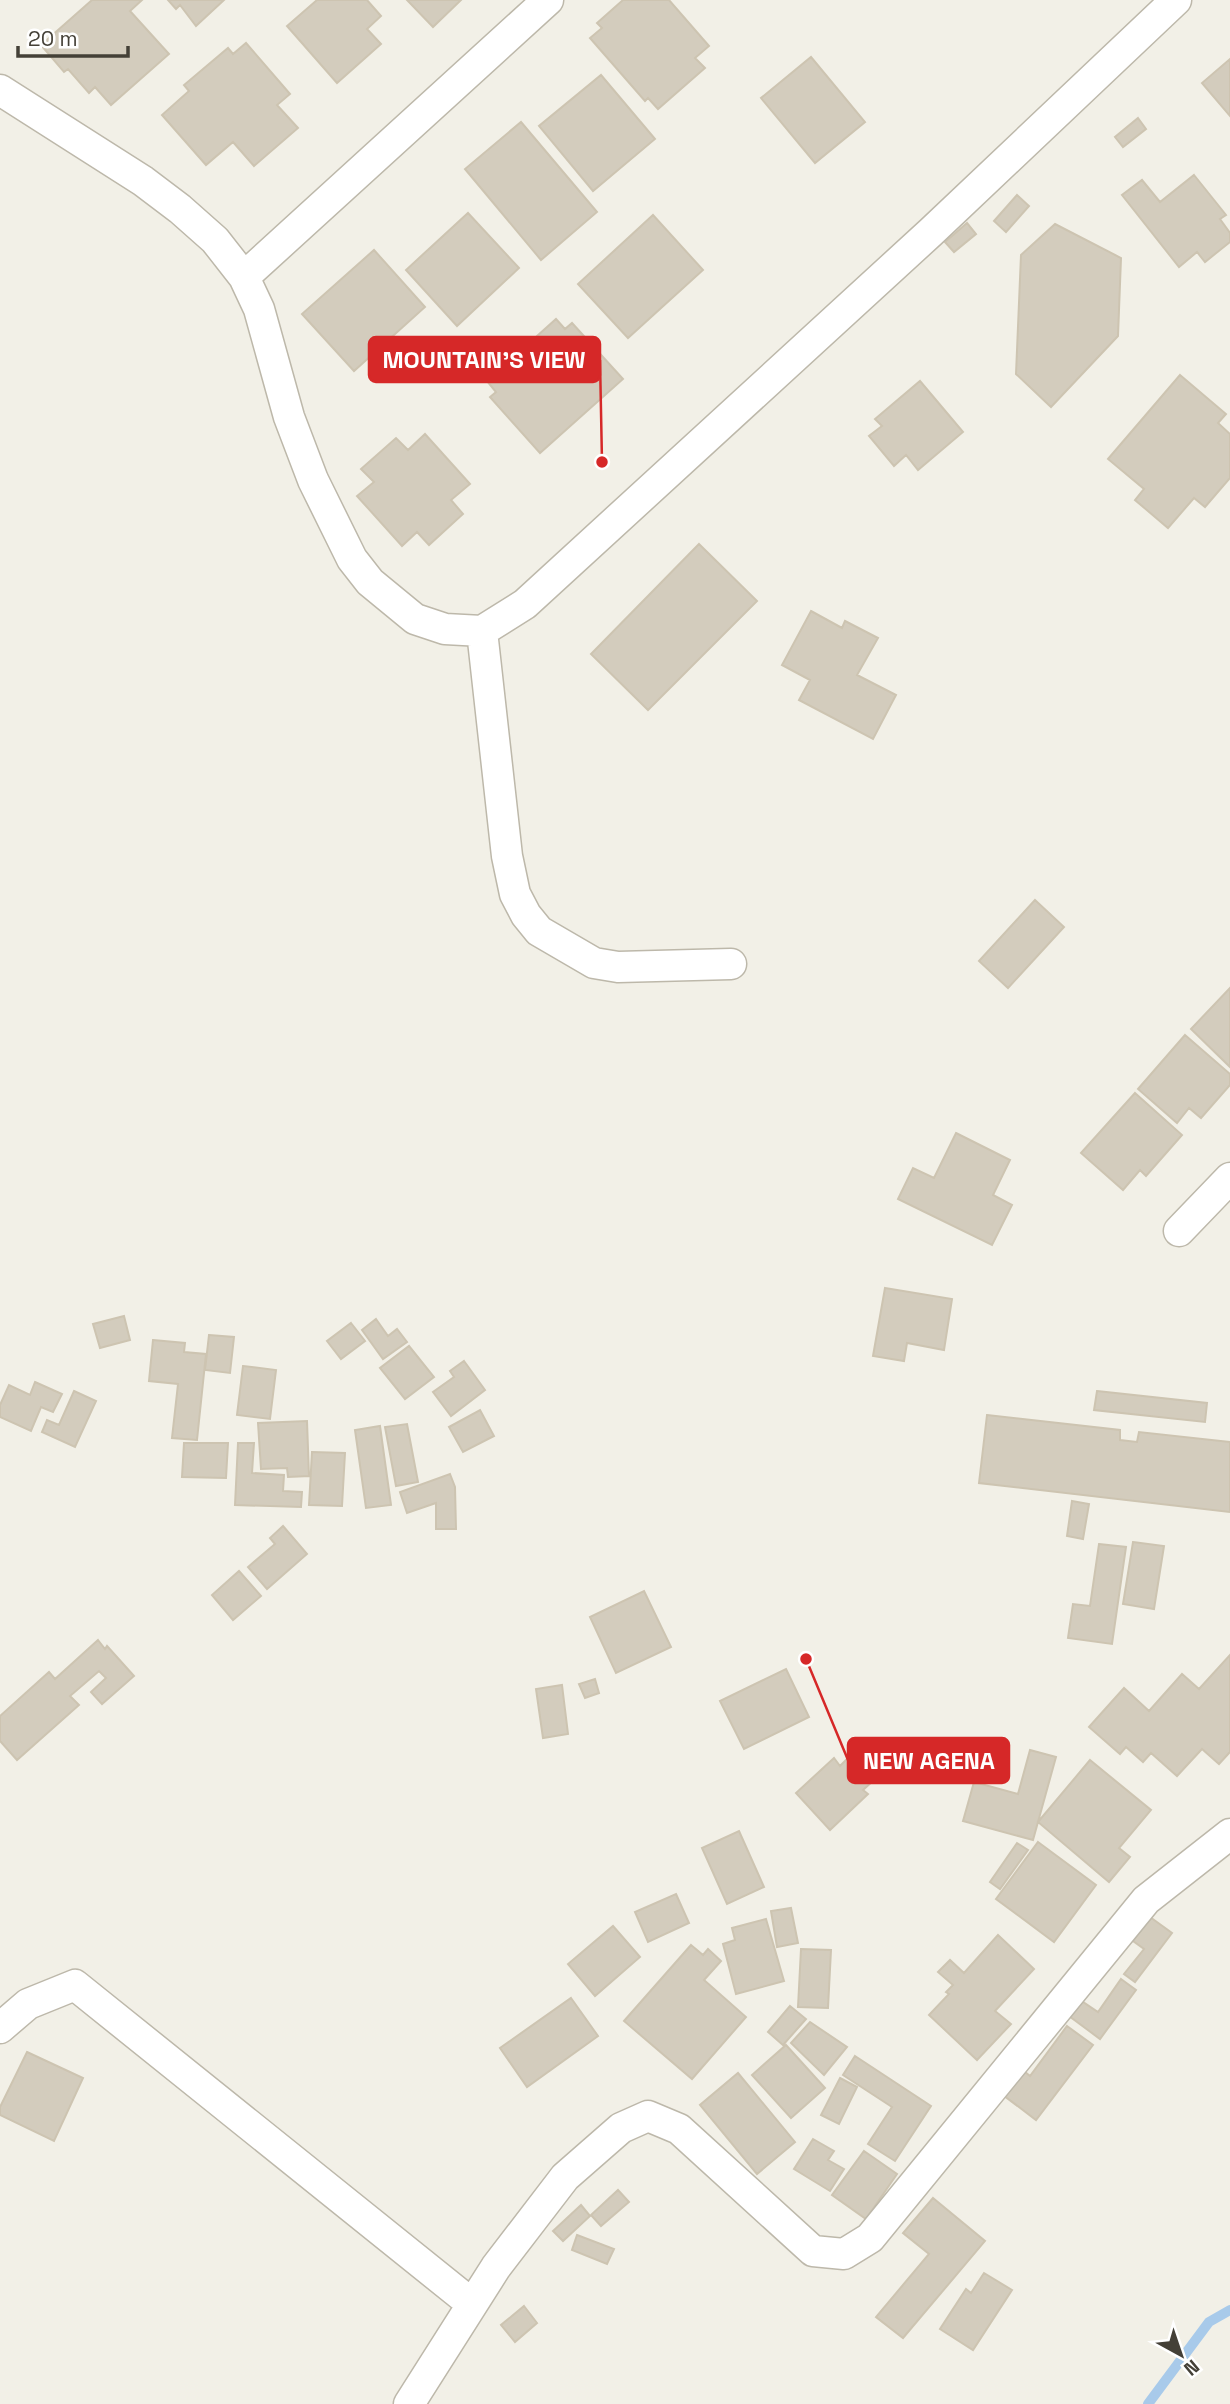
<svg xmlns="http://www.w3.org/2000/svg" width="1230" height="2404" font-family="'Space Grotesk',sans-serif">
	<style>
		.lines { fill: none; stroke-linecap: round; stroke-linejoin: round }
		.stream { stroke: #a8caea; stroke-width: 10 }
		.building { fill: #d3ccbd; stroke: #cdc4b1; stroke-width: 2 }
		.minor-casing { stroke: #bdb8aa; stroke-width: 33 }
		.minor { stroke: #fff; stroke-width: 30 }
		.leader { fill: none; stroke: #d62828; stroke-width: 2.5 }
		.callout-dot { fill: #d62828; stroke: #fff; stroke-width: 2.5 }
		.callout { fill: #d62828; stroke: #d62828; stroke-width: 2.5 }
		.callout-label { font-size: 24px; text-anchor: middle; font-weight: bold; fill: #fff }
	</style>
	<rect width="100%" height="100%" fill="#f2f0e7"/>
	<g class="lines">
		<path class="stream" d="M1148 2404 1209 2322 1230 2310"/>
	</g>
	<path class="building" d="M92 0H142L130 11 169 54 111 105 95 87 89 93 68 69 64 72 41 45Z
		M168 0H224L196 26 180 5 176 9Z
		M317 0H367L381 16 367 29 381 44 337 83 287 26Z
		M407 0H461L433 27Z
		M623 0H669L709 46 695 58 705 68 658 109 648 98 645 101 590 38 602 28 597 23Z
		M246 43 290 94 277 105 298 128 254 166 233 142 206 165 162 115 189 91 184 85 228 48 233 54Z
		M811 57 865 122 815 163 761 98Z
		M1230 59V116L1202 83Z
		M601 75 655 139 593 191 539 126Z
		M1138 118 1146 129 1123 147 1115 137Z
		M521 122 597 212 541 260 465 169Z
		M1194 175 1226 215 1220 219 1230 233V242L1205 262 1197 252 1179 267 1122 195 1142 180 1160 202Z
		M1017 195 1029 206 1006 232 994 221Z
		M468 213 519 268 457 326 406 270Z
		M653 215 703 270 628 338 578 284Z
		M967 223 976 234 954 252 945 242Z
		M1055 224 1121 258 1118 336 1051 407 1016 374 1021 255Z
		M374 250 425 307 354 371 302 314Z
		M556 319 565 329 572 323 623 379 540 453 490 397 496 392 487 381Z
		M1180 375 1226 414 1218 423 1230 434V478L1205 507 1194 498 1168 528 1135 500 1144 489 1108 459Z
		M920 381 963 432 918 470 906 455 894 466 869 436 882 426 875 419Z
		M425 434 470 484 451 500 463 514 429 545 417 532 402 546 357 496 374 482 361 469 396 438 408 450Z
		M699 544 757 601 648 710 591 654Z
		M811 611 842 628 845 621 878 638 857 675 896 695 873 739 799 700 810 680 782 665Z
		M1035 900 1064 927 1008 988 979 961Z
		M1230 988V1067L1191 1029Z
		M1185 1035 1230 1074V1085L1201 1118 1189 1108 1177 1123 1138 1089Z
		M1135 1093 1182 1135 1146 1176 1140 1170 1123 1190 1081 1153Z
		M956 1133 1010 1160 993 1195 1012 1205 992 1245 898 1199 913 1168 934 1178Z
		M885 1288 952 1299 944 1350 907 1343 904 1361 873 1356Z
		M124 1316 130 1340 100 1348 93 1324Z
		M376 1319 388 1336 397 1329 407 1342 383 1359 362 1330Z
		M351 1323 365 1341 341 1359 327 1341Z
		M209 1335 234 1337 230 1373 205 1370Z
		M153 1340 185 1343 184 1352 206 1354 197 1440 172 1438 178 1384 149 1381Z
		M409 1346 434 1377 405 1399 380 1368Z
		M464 1361 485 1390 451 1416 433 1392 454 1377 450 1371Z
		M243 1366 276 1370 270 1419 237 1415Z
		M35 1382 62 1394 53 1412 41 1407 31 1431 0 1417V1405L9 1385 30 1395Z
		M74 1391 96 1401 75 1447 42 1432 47 1420 59 1425Z
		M1097 1391 1207 1403 1205 1422 1094 1410Z
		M480 1410 494 1436 463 1452 449 1427Z
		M987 1415 1120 1430V1440L1137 1442 1139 1432 1230 1442V1512L979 1483Z
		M307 1421 309 1476 288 1477 287 1468 261 1469 258 1423Z
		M407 1424 418 1482 396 1486 385 1427Z
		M380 1426 391 1505 366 1508 355 1430Z
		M184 1443H228L226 1478 182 1477Z
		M238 1443H254L252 1473 284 1475 283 1491 302 1492 301 1507 235 1505Z
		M312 1452 345 1453 342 1506 309 1505Z
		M450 1474 455 1487 456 1529H436V1503L407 1513 400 1492Z
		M1072 1501 1089 1504 1083 1539 1067 1536Z
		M283 1526 307 1554 267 1589 248 1567 275 1544 270 1538Z
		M1133 1542 1164 1546 1154 1609 1123 1604Z
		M1099 1544 1126 1547 1112 1644 1068 1638 1073 1604 1090 1606Z
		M239 1571 261 1596 233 1620 212 1595Z
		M644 1591 671 1647 616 1673 590 1617Z
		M98 1640 105 1649 107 1646 134 1676 102 1704 91 1692 106 1678 99 1671 70 1696 79 1705 17 1760 0 1741V1716L49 1672 55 1679Z
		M1230 1655V1752L1219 1764 1202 1749 1177 1776 1151 1753 1143 1762 1126 1747 1120 1754 1089 1727 1124 1688 1149 1711 1182 1674 1199 1689Z
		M786 1669 809 1717 744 1749 720 1701Z
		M595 1679 599 1693 585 1698 579 1684Z
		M562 1685 568 1734 543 1738 536 1689Z
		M1030 1750 1056 1757 1033 1840 963 1821 974 1782 1018 1794Z
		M850 1756 873 1781 863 1790 868 1794 830 1830 796 1793 834 1758 840 1766Z
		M1090 1760 1151 1810 1119 1848 1130 1857 1109 1882 1038 1822Z
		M739 1831 764 1887 727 1904 702 1848Z
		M1038 1842 1096 1885 1054 1942 996 1899Z
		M1017 1843 1028 1850 1000 1889 990 1882Z
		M676 1894 689 1923 648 1942 635 1912Z
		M791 1908 798 1943 777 1947 771 1911Z
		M1150 1917 1172 1933 1135 1982 1124 1974 1144 1949 1133 1941Z
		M766 1919 784 1981 736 1994 723 1944 735 1940 732 1928Z
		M613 1926 640 1957 595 1996 568 1964Z
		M998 1935 1034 1969 995 2011 1011 2024 977 2060 929 2015 949 1994 946 1992 953 1985 938 1972 950 1960 964 1973Z
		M691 1945 703 1955 708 1949 721 1961 704 1980 746 2017 692 2079 624 2021Z
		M801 1949 831 1950 828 2008 798 2007Z
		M1121 1979 1136 1990 1100 2039 1069 2016 1080 2000 1098 2012Z
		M571 1998 598 2036 527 2087 500 2048Z
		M790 2006 806 2019 783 2045 768 2032Z
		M810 2022 847 2047 824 2075 791 2043Z
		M1067 2026 1093 2045 1036 2120 999 2092 1019 2067 1030 2076Z
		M786 2045 825 2088 791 2118 752 2075Z
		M27 2052 83 2078 54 2141 0 2115V2107Z
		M855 2056 931 2106 895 2161 868 2144 892 2107 843 2075Z
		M738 2073 795 2142 757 2174 700 2105Z
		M840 2078 857 2087 839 2124 821 2115Z
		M813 2139 834 2151 828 2160 844 2169 830 2191 794 2169Z
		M864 2151 897 2174 866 2219 832 2195Z
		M618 2190 629 2202 601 2226 591 2215Z
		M933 2198 985 2241 903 2338 876 2317 929 2254 903 2233Z
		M581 2205 590 2216 563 2241 553 2231Z
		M577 2235 614 2249 607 2264 572 2250Z
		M984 2273 1012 2290 973 2350 940 2329 966 2289 971 2293Z
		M524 2306 537 2323 515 2342 501 2325Z"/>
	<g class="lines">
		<g class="minor-casing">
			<path id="minor" d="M0 90 143 181 180 209 215 240 244 277 259 309 289 417 313 480 352 559 370 582 415 619 445 629 482 631 525 604 931 232 1176 0
				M244 277 548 0
				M482 631 507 856 515 894 526 915 539 931 594 963 618 967 731 964
				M1179 1231 1230 1178
				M0 2028 28 2004 75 1985 472 2304
				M409 2404 496 2267 565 2177 621 2128 648 2116 679 2129 813 2251 844 2254 870 2238 1146 1900 1230 1834"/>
		</g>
		<use href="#minor" class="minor"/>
	</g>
	<path class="leader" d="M602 462L600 360M806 1659L848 1760"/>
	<g class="callout-dot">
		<circle cx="602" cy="462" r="7"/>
		<circle cx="806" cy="1659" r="7"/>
	</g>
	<g class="callout">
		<rect x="369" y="337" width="231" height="45" rx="7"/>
		<rect x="848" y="1738" width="161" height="45" rx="7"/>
	</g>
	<g class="callout-label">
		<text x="484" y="368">MOUNTAIN'S VIEW</text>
		<text x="929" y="1769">NEW AGENA</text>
	</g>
	<g transform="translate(1181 2355) rotate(140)" stroke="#ffffff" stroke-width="5" paint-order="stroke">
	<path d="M0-5L12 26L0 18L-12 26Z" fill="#444037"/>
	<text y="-10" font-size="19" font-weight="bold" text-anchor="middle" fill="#444037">N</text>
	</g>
	<path d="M18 46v10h110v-10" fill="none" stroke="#444037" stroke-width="3.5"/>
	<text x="28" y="46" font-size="21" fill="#444037" stroke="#ffffff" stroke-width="5" paint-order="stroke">20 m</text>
</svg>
